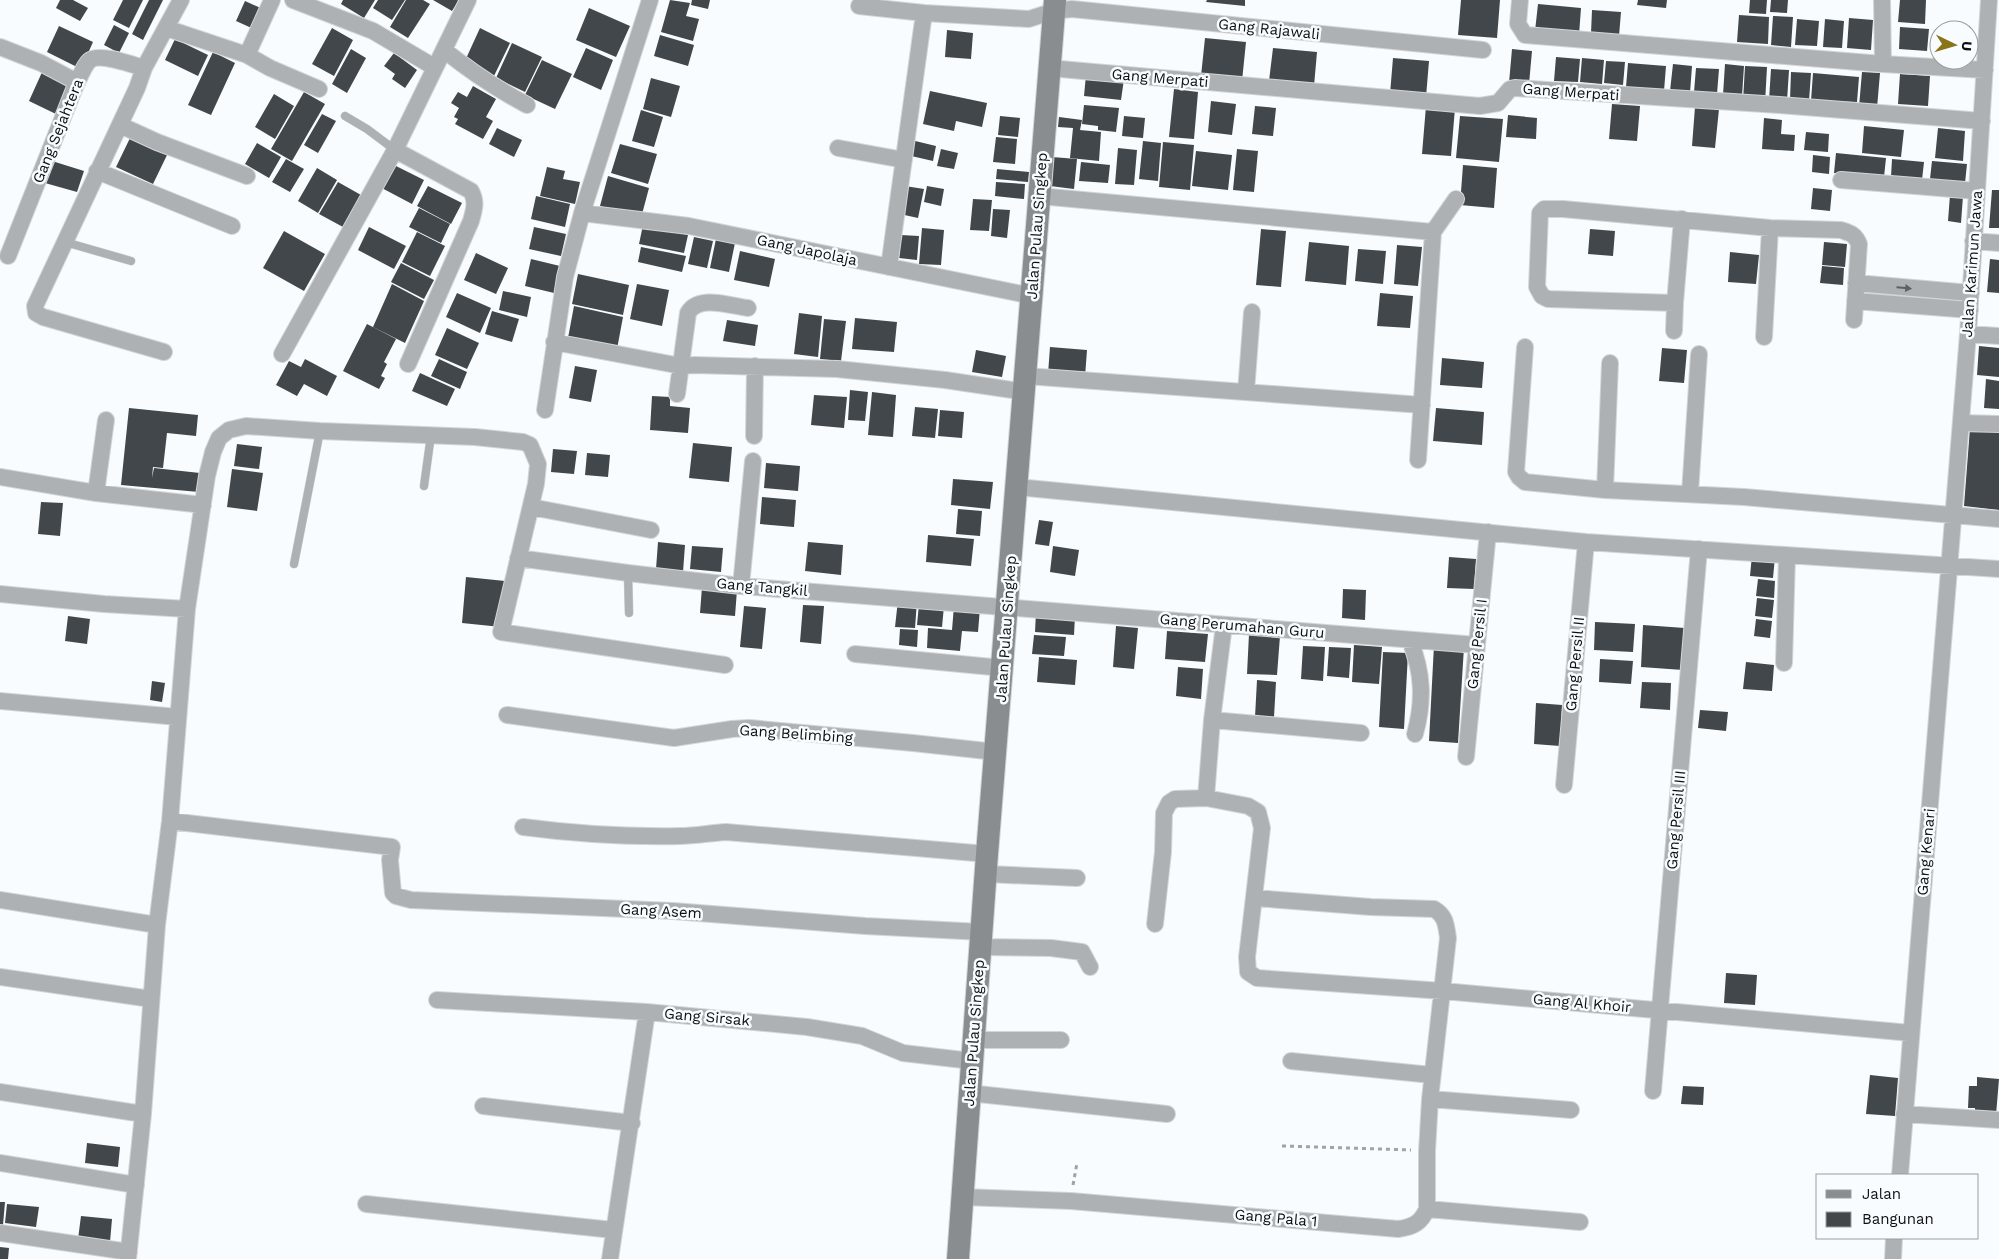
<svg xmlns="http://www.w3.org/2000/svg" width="1999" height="1259" font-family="'Work Sans',sans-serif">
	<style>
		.building { fill: #42474b }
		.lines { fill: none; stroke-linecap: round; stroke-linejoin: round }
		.lane-casing { stroke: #d2d6d9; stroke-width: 9 }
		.street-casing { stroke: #d2d6d9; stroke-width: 18 }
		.secondary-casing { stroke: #d2d6d9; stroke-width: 24 }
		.path { stroke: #a0a3a6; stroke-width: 3; stroke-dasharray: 4 4; stroke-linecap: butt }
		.lane { stroke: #aeb1b3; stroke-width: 8 }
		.street { stroke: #aeb1b3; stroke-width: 16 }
		.secondary { stroke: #898d90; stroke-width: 22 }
		.oneway { fill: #5e6062 }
		.labels { text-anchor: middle; stroke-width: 5; stroke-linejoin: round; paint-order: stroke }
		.street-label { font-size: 15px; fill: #0d0f11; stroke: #f8fcff }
	</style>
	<rect width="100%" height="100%" fill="#f8fcff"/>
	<path class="building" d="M60 0H73L88 8 80 21 56 8Z
		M123 0H143L129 28 113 20Z
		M149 0H163L143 40 132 34Z
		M343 0H375L364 18 341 4Z
		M378 0H405L392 20 373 8Z
		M406 0H423L430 4 408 38 390 27Z
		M433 0H459L452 11Z
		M670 0 690 3 686 16 699 19 693 41 661 32Z
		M692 0H710L708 9 691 5Z
		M1207 0H1245V6L1206 2Z
		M1461 0H1500L1497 38 1458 35Z
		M1638 0H1667L1666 8 1637 5Z
		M1750 0H1767L1766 14 1749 13Z
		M1771 0H1788L1787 13 1770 12Z
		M1900 0H1926L1925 24 1898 22Z
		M245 1 265 10 256 30 236 21Z
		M1538 4 1581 8 1579 35 1535 31Z
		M589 8 630 26 616 57 576 40Z
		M1592 10 1621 12 1619 36 1591 33Z
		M1739 15 1769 17 1768 44 1737 42Z
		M1773 16 1793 17 1791 47 1771 45Z
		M1849 18 1873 20 1871 50 1847 48Z
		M1797 19 1819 21 1817 46 1795 45Z
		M1825 19 1844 21 1842 48 1823 47Z
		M114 25 129 33 119 53 104 45Z
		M59 26 93 42 81 69 47 52Z
		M1900 27 1929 29 1927 51 1899 49Z
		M332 28 353 40 334 76 312 64Z
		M480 28 510 43 493 78 464 63Z
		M947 30 973 33 971 59 945 57Z
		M660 35 694 45 688 66 654 56Z
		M1205 38 1246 42 1242 81 1201 76Z
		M175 39 208 55 198 76 165 60Z
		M512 43 542 57 525 92 496 78Z
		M586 48 613 60 601 90 573 77Z
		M1273 48 1317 52 1314 86 1269 81Z
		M351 49 366 58 347 93 332 84Z
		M1512 49 1532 51 1529 84 1509 83Z
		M213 52 235 63 211 115 188 105Z
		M394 53 417 70 405 88 392 79 395 74 384 66Z
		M1556 57 1580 59 1578 82 1554 81Z
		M1393 58 1429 61 1426 97 1390 94Z
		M1582 58 1604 60 1602 84 1580 82Z
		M542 60 572 74 555 109 525 95Z
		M1606 61 1625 62 1623 85 1604 83Z
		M1628 63 1666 66 1664 91 1626 87Z
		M1673 64 1692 66 1690 93 1670 91Z
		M1725 64 1744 66 1742 96 1723 95Z
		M1745 66 1767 67 1765 103 1743 101Z
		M1696 68 1719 69 1717 94 1694 92Z
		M1771 69 1789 70 1787 101 1769 100Z
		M43 70 73 84 58 115 29 101Z
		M1791 72 1811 73 1809 101 1790 100Z
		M1862 72 1880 73 1877 108 1859 107Z
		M1813 73 1859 77 1857 102 1811 101Z
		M1900 74 1930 76 1928 106 1898 104Z
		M1086 75 1124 79 1121 100 1084 96Z
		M651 78 680 86 671 117 643 109Z
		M473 86 496 99 486 117 493 121 483 139 455 124 458 119 454 117 459 108 451 103 458 92 467 97Z
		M1174 89 1198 92 1194 139 1169 137Z
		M930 91 987 103 982 127 956 121 954 131 923 124Z
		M304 92 325 104 292 161 271 149Z
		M274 94 294 106 275 139 255 127Z
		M1211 101 1236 104 1232 135 1208 132Z
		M1612 104 1640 106 1637 141 1609 139Z
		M1084 105 1119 108 1116 132 1098 130V126L1082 124Z
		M1255 106 1276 108 1273 136 1252 134Z
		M1426 106 1455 108 1451 156 1422 154Z
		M1695 107 1719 109 1715 148 1692 146Z
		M641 110 663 117 654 147 632 141Z
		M322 114 336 121 318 153 304 145Z
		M1508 115 1537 118 1536 139 1506 137Z
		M1000 116 1020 118 1018 137 998 135Z
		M1124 116 1145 118 1143 138 1122 136Z
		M1460 116 1503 119 1499 162 1456 158Z
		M1059 117 1082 120 1080 130 1101 132 1099 161 1070 158 1073 128 1058 127Z
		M1764 118 1782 120 1781 134 1795 135 1794 151 1762 149Z
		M1864 126 1904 130 1901 157 1862 153Z
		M497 128 522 140 514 157 489 144Z
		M1938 128 1965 131 1963 161 1935 158Z
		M1806 132 1829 134 1828 152 1804 150Z
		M131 136 168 153 153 184 116 167Z
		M996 137 1017 139 1015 164 993 162Z
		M911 140 936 146 933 161 907 155Z
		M1143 141 1161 143 1158 181 1139 179Z
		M1163 142 1194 145 1190 190 1159 187Z
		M257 143 281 157 269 178 245 164Z
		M620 144 657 154 648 184 611 173Z
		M1118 148 1137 150 1134 185 1115 184Z
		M941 149 958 153 954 169 937 166Z
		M1237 149 1258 151 1254 192 1233 190Z
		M1196 151 1232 155 1228 190 1192 186Z
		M1836 153 1886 158 1884 177 1834 173Z
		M1813 155 1830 157 1829 174 1812 172Z
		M1052 157 1077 159 1074 189 1050 186Z
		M286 159 304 169 290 192 272 182Z
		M1892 159 1924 162 1922 180 1891 177Z
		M52 161 84 171 77 192 45 183Z
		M1932 161 1967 164 1965 183 1930 179Z
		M1081 162 1110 165 1108 183 1079 181Z
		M390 163 424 180 412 204 378 186Z
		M1463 165 1497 168 1494 208 1460 205Z
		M547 167 565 171 563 179 580 182 575 204 540 196Z
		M317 168 337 180 318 213 298 201Z
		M997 169 1029 172 1028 182 996 179Z
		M608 176 649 188 641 218 600 206Z
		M338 182 361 195 343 227 319 214Z
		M996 182 1025 184 1024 199 995 196Z
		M428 186 462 203 451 224 417 206Z
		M905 186 924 189 918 218 900 214Z
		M927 186 944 189 941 206 924 202Z
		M1813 188 1832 190 1830 211 1811 209Z
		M1992 190H1999V228H1989Z
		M1950 195 1963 196 1961 223 1948 221Z
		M536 196 570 204 565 227 531 219Z
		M973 199 992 200 989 231 970 230Z
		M419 208 450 224 441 243 409 227Z
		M993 209 1010 210 1007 238 991 236Z
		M643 225 688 235 684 253 639 244Z
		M369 227 406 246 394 269 358 250Z
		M534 227 566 234 561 256 529 249Z
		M922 228 944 230 941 265 919 264Z
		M1261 229 1286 231 1281 287 1256 285Z
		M1590 229 1615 231 1613 256 1588 254Z
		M284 231 325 254 304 291 263 268Z
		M417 232 445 246 430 276 402 262Z
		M901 235 919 236 917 260 899 258Z
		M694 237 713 241 707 268 688 264Z
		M716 239 735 243 729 272 710 268Z
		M1309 242 1349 246 1346 285 1305 281Z
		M1824 242 1847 244 1845 267 1822 265Z
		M1397 245 1422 247 1418 286 1394 284Z
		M641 247 686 256 682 272 638 262Z
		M1358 249 1386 251 1383 284 1355 281Z
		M740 251 775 259 769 287 734 280Z
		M1730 252 1759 255 1756 284 1728 282Z
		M476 253 508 268 496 294 464 280Z
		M531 259 560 266 554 293 525 286Z
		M1990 259 1999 260V293L1987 292Z
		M401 263 434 280 424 299 391 282Z
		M1822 266 1844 268 1843 285 1820 283Z
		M578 274 629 285 623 315 572 304Z
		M392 284 424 301 405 343 373 327Z
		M637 284 669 290 662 326 630 319Z
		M503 291 531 297 527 317 499 310Z
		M457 293 491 308 480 333 446 317Z
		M1380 293 1413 296 1410 328 1377 326Z
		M574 306 623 317 617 349 568 338Z
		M492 311 519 319 512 342 485 334Z
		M799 313 822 316 818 357 794 354Z
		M855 318 897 322 894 352 852 349Z
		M824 319 846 321 841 361 820 359Z
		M727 320 758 325 755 346 723 341Z
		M367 324 396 339 384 362 387 364 381 376 385 378 379 389 343 371Z
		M447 328 479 343 467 369 435 355Z
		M1979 346 1999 348V377L1977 375Z
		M1050 347 1087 350 1085 377 1048 374Z
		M1662 348 1687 350 1684 383 1659 381Z
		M976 350 1006 356 1002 377 972 372Z
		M1442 358 1484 362 1482 388 1440 385Z
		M305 359 337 376 327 396 304 384 297 396 276 385 289 361 301 367Z
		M439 359 467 372 460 389 431 376Z
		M575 366 597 370 591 402 569 398Z
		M420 373 455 389 447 406 412 391Z
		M1986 379 1999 381V409L1984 408Z
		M850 390 868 392 865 421 848 420Z
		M872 392 896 395 893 437 868 435Z
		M814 395 847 397 844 428 811 425Z
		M652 396 670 397V406L690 408 688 433 650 430Z
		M915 407 938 409 935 438 912 436Z
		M129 408 198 415 196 436 167 433 163 468 153 467 152 478 154 468 200 473 199 492 121 485Z
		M1436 408 1484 412 1482 445 1433 441Z
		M940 410 964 412 962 438 938 436Z
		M1970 428 1999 430V510L1964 506Z
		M693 443 732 447 729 482 689 478Z
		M237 444 262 447 259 469 234 466Z
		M553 449 577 451 574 474 551 472Z
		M587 453 610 455 608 477 585 475Z
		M766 463 800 466 798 491 764 488Z
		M232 469 263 473 257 511 227 507Z
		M953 479 993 482 990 509 951 505Z
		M762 497 796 500 794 527 760 524Z
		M41 502 63 503 60 536 38 534Z
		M958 509 982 511 980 536 956 534Z
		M1039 520 1053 522 1049 546 1035 544Z
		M928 535 974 539 971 566 926 562Z
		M658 542 685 545 683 572 656 569Z
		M808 542 843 545 841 575 805 571Z
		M692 546 723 548 721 572 690 569Z
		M1053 546 1079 550 1075 576 1050 572Z
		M1752 555 1775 557 1773 578 1750 576Z
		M1449 557 1476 559 1474 589 1447 588Z
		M466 577 505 581 501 627 462 623Z
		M1758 579 1775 581 1774 598 1756 596Z
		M702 587 737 590 735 616 700 613Z
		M1343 589 1366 590 1365 620 1342 618Z
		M1757 598 1774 600 1772 618 1755 616Z
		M898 600 917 601 915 628 895 627Z
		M919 604 944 606 942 627 917 625Z
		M803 605 824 606 821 644 800 642Z
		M744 606 766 608 762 649 740 647Z
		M954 606 980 608 978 632 962 631 960 651 927 648 928 628 952 630Z
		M1036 612 1075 616 1074 635 1035 632Z
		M68 616 90 619 87 644 65 641Z
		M1756 619 1772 621 1770 638 1754 636Z
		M1595 622 1635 624 1633 652 1594 650Z
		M1643 625 1685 628 1683 670 1641 667Z
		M1116 626 1138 628 1134 669 1113 667Z
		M900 629 918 630 917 647 899 645Z
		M1167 631 1208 634 1205 662 1165 659Z
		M1249 634 1280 636 1277 675 1247 674Z
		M1034 635 1066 637 1064 656 1032 654Z
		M1354 645 1382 647 1379 684 1352 682Z
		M1434 645 1464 647 1458 743 1429 741Z
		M1303 646 1325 647 1323 681 1301 679Z
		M1329 647 1351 648 1349 678 1327 676Z
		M1383 652 1408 653 1404 729 1379 727Z
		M1039 657 1077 660 1075 685 1037 682Z
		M1600 659 1633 661 1631 684 1599 682Z
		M1746 662 1774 665 1772 691 1743 689Z
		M1178 667 1203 669 1201 699 1176 696Z
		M1257 680 1276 682 1274 717H1255Z
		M152 681 165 683 162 702 150 700Z
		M1642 682 1671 683 1670 710 1640 708Z
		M1536 703 1562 705 1560 746 1534 744Z
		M1700 710 1728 712 1726 731 1698 728Z
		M1726 973 1757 975 1755 1005 1724 1003Z
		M1870 1075 1898 1078 1895 1116 1866 1114Z
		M1977 1077 1999 1079 1996 1115 1975 1113V1108H1968L1969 1086H1977Z
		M1683 1086 1704 1087 1703 1105 1681 1104Z
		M87 1143 120 1147 118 1167 85 1163Z
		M0 1202H5L3 1225H0Z
		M7 1204 39 1207 36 1227 5 1223Z
		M81 1216 112 1219 110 1242 78 1239Z
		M0 1247 9 1248 8 1259H0Z"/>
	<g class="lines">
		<g class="lane-casing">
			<path id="lane" d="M345 116 367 129 395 150
				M65 242 131 261
				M424 486 431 435
				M294 564 320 431
				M628 573 629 613"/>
		</g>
		<g class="street-casing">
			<path id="street" d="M293 0 373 31 434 67
				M1520 0 1518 24 1525 35 1883 64 1985 70
				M1882 0 1883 64
				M859 6 924 13
				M166 28 247 55 270 68 319 89
				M0 47 41 63 77 82
				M444 50C470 71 497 89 527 105
				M247 55 272 0
				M1049 68 1480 106 1498 103 1510 89 1515 88 1779 105 1982 121
				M120 125 157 142 247 176
				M838 148 904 160
				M395 150 471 191C477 202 474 210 471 221L408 364
				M97 171 232 226
				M1841 180 1977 191
				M1039 196 1433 232
				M582 213 689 226 1032 296
				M1973 241 1999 243
				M8 256 77 82C81 75 84 66 89 61 98 52 133 65 144 68
				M889 267 924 13 1029 19 1054 11 1072 9 1483 50
				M1856 283 1971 293
				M1855 301 1970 310
				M1675 303 1682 219
				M1674 331 1675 303 1548 299 1542 296 1537 287 1540 213 1544 209H1563L1770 228 1841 230C1850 233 1855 234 1859 244L1854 320
				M1968 334 1999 336
				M1764 337 1770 228
				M554 342 681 366 695 365 837 369 945 380 1025 392
				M1525 347 1516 472 1519 477 1525 482 1605 490 1744 497 1999 519
				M164 352 43 317 36 313 35 306 137 88 144 68 181 0
				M282 354 395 150 468 0
				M1026 376 1422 405
				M1246 392 1252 312
				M677 394 688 313C699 294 730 306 748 308
				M545 410 565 277 582 213 650 0
				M1961 423 1999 424
				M754 436 755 366
				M1418 460 1433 232 1456 199
				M0 477 96 493 203 505
				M1017 487 1586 542 1999 569
				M1605 490 1610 363
				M96 493 106 420
				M1690 493 1699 354
				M531 507 651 530
				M518 558 628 573 741 586 1477 645
				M741 586 753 461
				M0 594 104 604 187 609
				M1410 641C1423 672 1424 701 1415 734
				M855 654 1003 668
				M1784 663 1787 556
				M0 701 178 717
				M507 715 674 738 732 729 749 728 913 743 996 752
				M1212 720 1361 733
				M1466 757 1488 532
				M1564 785 1586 542
				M1206 798 1212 720 1224 625
				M170 821 392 847 390 860 393 893 396 896 411 900 673 911 865 926 982 932
				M523 827C576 834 627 837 680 836 695 836 710 833 726 832L987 854
				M987 874 1077 878
				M1255 898 1371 907 1434 909C1446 916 1446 925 1448 938L1430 1099 1427 1151V1209
				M0 900 157 925
				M1155 924 1163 852 1164 813 1169 803 1175 799 1206 798 1248 806 1258 812 1262 828 1247 957 1248 972 1257 978 1443 991 1911 1033
				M981 947 1051 948 1082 952 1090 967
				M0 977 151 999
				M437 1000 647 1012 807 1027 862 1036 903 1053 972 1061
				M973 1040H1061
				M1291 1061 1432 1075
				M1653 1091 1699 549
				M0 1092 143 1114
				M969 1093 1167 1114
				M1430 1099 1571 1110
				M483 1106 632 1123
				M1904 1114 1999 1120
				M0 1163 136 1185
				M1900 1175 1968 334 1989 0
				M962 1197 1071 1201 1398 1229C1413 1227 1421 1223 1427 1209L1580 1222
				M366 1204 613 1230
				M0 1233 129 1252
				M128 1259 143 1114 157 925 170 821 187 609 207 476 213 452 219 438 229 430 246 426 320 431 475 437 523 442 530 445 538 464 536 484 501 632 725 665
				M610 1259 647 1012
				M1893 1259 1894 1238"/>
		</g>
		<g class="secondary-casing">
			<path id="secondary" d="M958 1259 987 854 1055 0"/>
		</g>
		<path class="path" d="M1282 1146 1411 1150
			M1073 1185 1077 1163"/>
		<use href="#lane" class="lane"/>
		<use href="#street" class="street"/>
		<use href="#secondary" class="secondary"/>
	</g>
	<defs><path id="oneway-solid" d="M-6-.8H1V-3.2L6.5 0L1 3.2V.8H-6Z" transform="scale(1.25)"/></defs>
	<use class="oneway" href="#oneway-solid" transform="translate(1904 288) rotate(5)"/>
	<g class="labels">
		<g class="street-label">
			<text transform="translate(1269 29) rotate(6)" y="5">Gang Rajawali</text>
			<text transform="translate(1160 78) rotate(5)" y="5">Gang Merpati</text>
			<text transform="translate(1571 92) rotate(4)" y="5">Gang Merpati</text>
			<text transform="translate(58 131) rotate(-68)" y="5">Gang Sejahtera</text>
			<text transform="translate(1037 226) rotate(-86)" y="5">Jalan Pulau Singkep</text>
			<text transform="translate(807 250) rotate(12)" y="5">Gang Japolaja</text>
			<text transform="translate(1972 264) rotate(-86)" y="5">Jalan Karimun Jawa</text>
			<text transform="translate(762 587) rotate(5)" y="5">Gang Tangkil</text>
			<text transform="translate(1242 626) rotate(5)" y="5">Gang Perumahan Guru</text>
			<text transform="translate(1006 629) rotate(-86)" y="5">Jalan Pulau Singkep</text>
			<text transform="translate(1477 644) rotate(-84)" y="5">Gang Persil I</text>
			<text transform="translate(1575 664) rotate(-85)" y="5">Gang Persil II</text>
			<text transform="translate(796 734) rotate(4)" y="5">Gang Belimbing</text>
			<text transform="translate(1676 820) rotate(-85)" y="5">Gang Persil III</text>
			<text transform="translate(1926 852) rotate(-85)" y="5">Gang Kenari</text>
			<text transform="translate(661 911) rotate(3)" y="5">Gang Asem</text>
			<text transform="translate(1582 1003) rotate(5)" y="5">Gang Al Khoir</text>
			<text transform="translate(707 1017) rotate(5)" y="5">Gang Sirsak</text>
			<text transform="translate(974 1033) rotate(-86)" y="5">Jalan Pulau Singkep</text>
			<text transform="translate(1276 1218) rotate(5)" y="5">Gang Pala 1</text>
		</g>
	</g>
	<rect x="1816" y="1174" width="162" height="65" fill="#f8fcff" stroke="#9a9da0"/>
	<rect x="1826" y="1190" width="25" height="8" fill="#898d90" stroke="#9a9da0"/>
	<text x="1862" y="1199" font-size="15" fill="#0d0f11">Jalan</text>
	<rect x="1826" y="1212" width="25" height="15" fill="#42474b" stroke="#9a9da0"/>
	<text x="1862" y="1224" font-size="15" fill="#0d0f11">Bangunan</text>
	<g transform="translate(1954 45) rotate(95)"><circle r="24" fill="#f8fcff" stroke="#9a9da0"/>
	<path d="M0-4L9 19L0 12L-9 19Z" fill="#8a7418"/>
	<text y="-8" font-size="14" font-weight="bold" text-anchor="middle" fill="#0d0f11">U</text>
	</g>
</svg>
